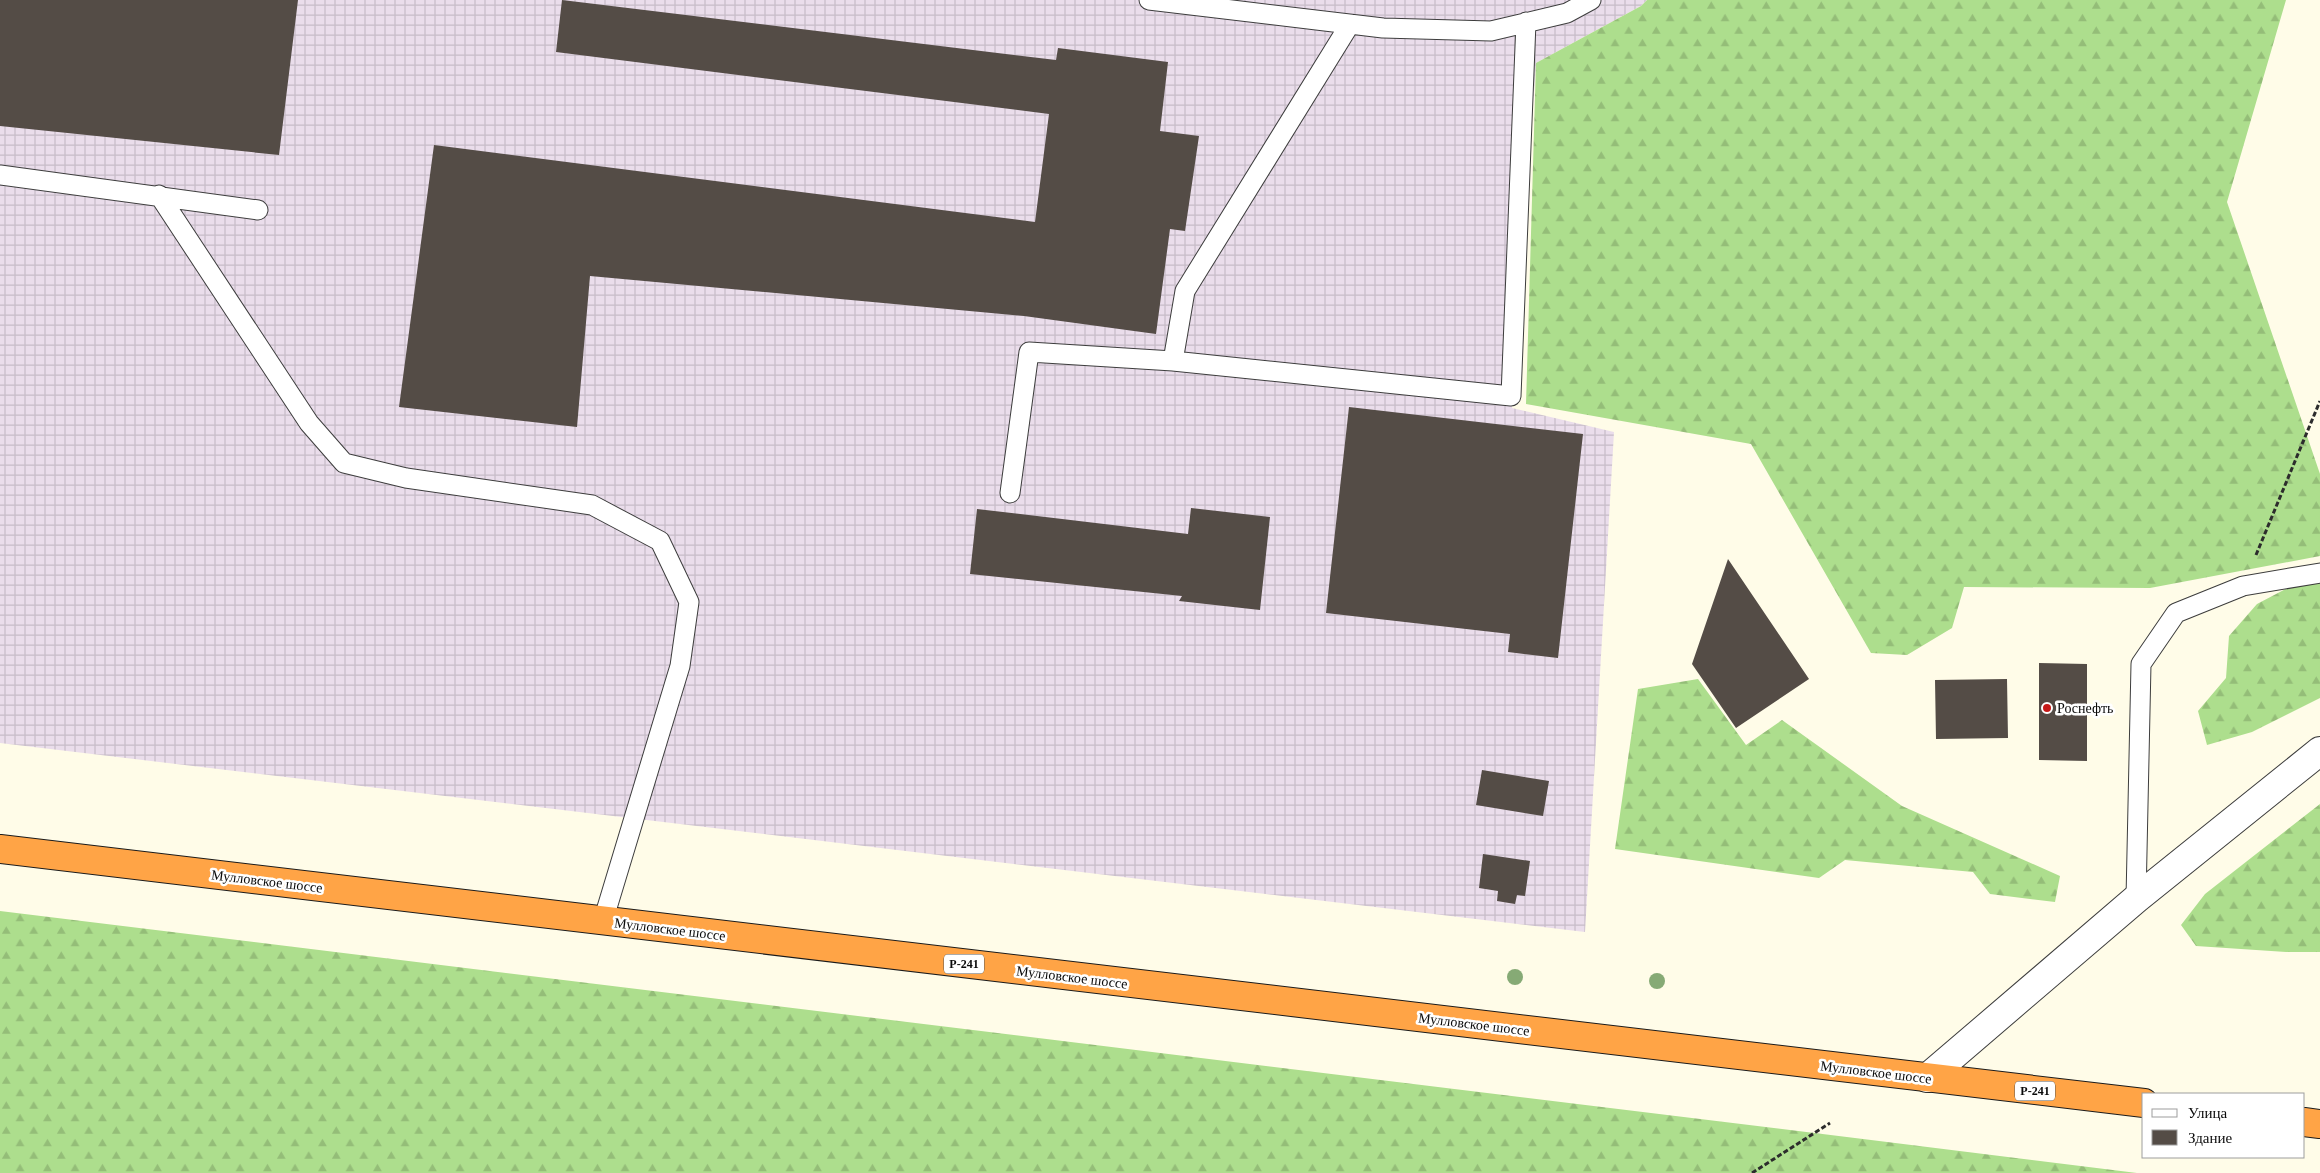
<svg xmlns="http://www.w3.org/2000/svg" width="2320" height="1173" font-family="'Times New Roman',serif">
	<style>
		.industrial { fill: url(#industrial-grid) }
		.forest { fill: url(#forest-firs) }
		.building { fill: #544c46 }
		.lines { fill: none; stroke-linecap: round; stroke-linejoin: round }
		.lane-casing { stroke: #3d3d3d; stroke-width: 21 }
		.street-casing { stroke: #3d3d3d; stroke-width: 30 }
		.highway-casing { stroke: #1b1b1b; stroke-width: 30 }
		.path { stroke: #2c2c2c; stroke-width: 3; stroke-dasharray: 5 2.5; stroke-linecap: butt }
		.lane { stroke: #fff; stroke-width: 19 }
		.street { stroke: #fff; stroke-width: 28 }
		.highway { stroke: #ffa446; stroke-width: 28 }
		.tree { fill: #86aa75 }
		.poi-dot { fill: #c51918; stroke: #fff; stroke-width: 2 }
		.labels { text-anchor: middle; stroke-width: 5; stroke-linejoin: round; paint-order: stroke }
		.shield { fill: #fff; stroke: #545454; stroke-width: 1 }
		.shield-label { font-size: 12px; font-weight: bold; fill: #0a0a0a }
		.poi-label { font-size: 14px; fill: #0a0a0a; stroke: #fff; text-anchor: start }
		.street-label { font-size: 14px; fill: #0a0a0a; stroke: #fff }
	</style>
	<defs>
		<pattern id="industrial-grid" width="8" height="8" patternUnits="userSpaceOnUse" patternTransform="scale(1.25)"><rect width="8" height="8" fill="#eaddeb"/><path d="M0 4h8M4 0v8" fill="none" stroke="#c7bcc8"/></pattern>
		<pattern id="forest-firs" width="22" height="20" patternUnits="userSpaceOnUse" patternTransform="scale(1.25)"><rect width="22" height="20" fill="#adde8d"/><path d="M5 1l3.5 6h-7zM16 11l3.5 6h-7z" fill="#94bd78"/></pattern>
	</defs>
	<rect width="100%" height="100%" fill="#fffce8"/>
	<path class="industrial" d="M0 0H1647L1641 6 1536 63 1512 408 1614 432 1585 932 0 743Z"/>
	<path class="forest" d="M1647 0H2286L2227 202 2320 474V556L2150 588 1964 587 1952 628 1907 655 1871 653 1751 444 1526 404 1536 63 1641 6Z
		M2320 580V698L2252 732 2207 745 2198 711 2226 678 2229 636 2257 604 2299 582Z
		M1698 679 1746 745 1782 720 1902 806 2060 876 2055 902 1990 894 1973 872 1845 860 1819 878 1615 849 1638 689Z
		M2320 804V952H2286L2196 946 2181 925 2205 894Z
		M0 911 1863 1139 2137 1173H0Z"/>
	<path class="building" d="M0 0H298L279 155 0 126Z
		M562 0 1056 60 1058 48 1168 62 1160 131 1199 136 1185 231 1170 229 1156 334 1024 316 590 276 577 427 399 407 434 145 1035 222 1049 114 556 52Z
		M1349 407 1583 434 1558 658 1508 652 1510 634 1326 613Z
		M1191 508 1270 517 1260 610 1179 601 1182 596 970 574 977 509 1188 534Z
		M1728 559 1809 679 1736 728 1692 664Z
		M2039 663 2087 664V761L2039 760Z
		M2007 679 2008 738 1936 739 1935 680Z
		M1482 770 1549 781 1543 816 1476 805Z
		M1483 854 1530 861 1525 896 1517 895 1515 904 1497 901 1498 891 1479 888Z"/>
	<g class="lines">
		<g class="lane-casing">
			<path id="lane" d="M1149 0 1383 28 1491 31 1567 13 1591 0
				M0 175 258 210
				M159 195 309 423 344 463 406 478 592 505 660 541 689 602 680 666 603 921
				M1173 361 1185 291 1350 24
				M1010 493 1029 352 1173 361 1511 396 1526 22
				M2136 899 2141 664 2176 613 2243 586 2320 573"/>
		</g>
		<g class="street-casing">
			<path id="street" d="M1927 1078 2136 899 2320 751"/>
		</g>
		<g class="highway-casing">
			<path id="highway" d="M0 849 2144 1103
				M2304 1122 2320 1124"/>
		</g>
		<path class="path" d="M2256 555 2320 401
			M1752 1173 1830 1123"/>
		<use href="#lane" class="lane"/>
		<use href="#street" class="street"/>
		<use href="#highway" class="highway"/>
	</g>
	<g class="tree">
		<circle cx="1515" cy="977" r="8"/>
		<circle cx="1657" cy="981" r="8"/>
	</g>
	<circle class="poi-dot" cx="2047" cy="708" r="5"/>
	<g class="labels">
		<g class="shield">
			<rect x="944" y="954.5" width="40" height="19" rx="4"/>
			<rect x="2015" y="1081.5" width="40" height="19" rx="4"/>
		</g>
		<g class="shield-label">
			<text x="964" y="968">Р-241</text>
			<text x="2035" y="1095">Р-241</text>
		</g>
		<g class="poi-label">
			<text x="2057" y="713">Роснефть</text>
		</g>
		<g class="street-label">
			<text transform="translate(267 881) rotate(7)" y="5">Мулловское шоссе</text>
			<text transform="translate(670 929) rotate(7)" y="5">Мулловское шоссе</text>
			<text transform="translate(1072 977) rotate(7)" y="5">Мулловское шоссе</text>
			<text transform="translate(1474 1024) rotate(7)" y="5">Мулловское шоссе</text>
			<text transform="translate(1876 1072) rotate(7)" y="5">Мулловское шоссе</text>
		</g>
	</g>
	<rect x="2142" y="1093" width="162" height="65" fill="#ffffff" stroke="#9d9d9d"/>
	<rect x="2152" y="1109" width="25" height="8" fill="#ffffff" stroke="#9d9d9d"/>
	<text x="2188" y="1118" font-size="15" fill="#0a0a0a">Улица</text>
	<rect x="2152" y="1130" width="25" height="15" fill="#544c46" stroke="#9d9d9d"/>
	<text x="2188" y="1143" font-size="15" fill="#0a0a0a">Здание</text>
</svg>
